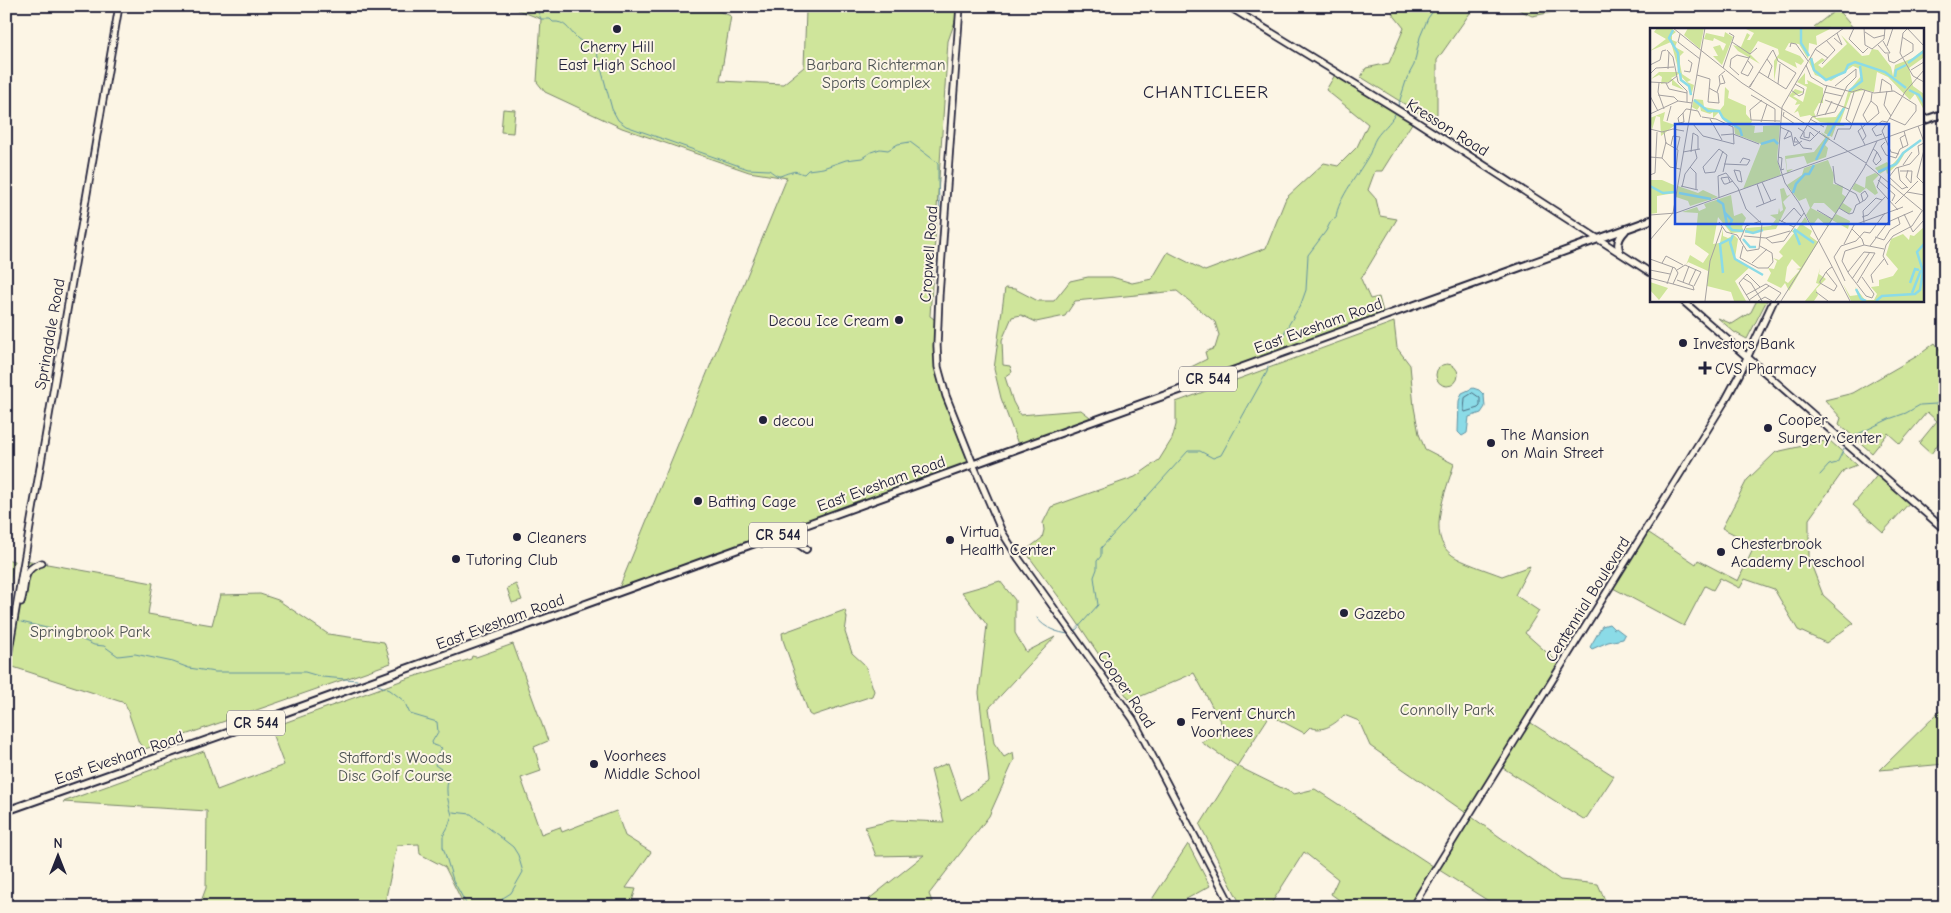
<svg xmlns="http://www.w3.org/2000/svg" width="1951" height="913" font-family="'Comic Neue',sans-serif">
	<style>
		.green { fill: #cfe59b; stroke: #78846b; fill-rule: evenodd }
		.water { fill: #8bdbe7; stroke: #6191a2 }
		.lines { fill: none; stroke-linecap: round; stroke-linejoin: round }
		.shore { stroke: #4c6c80; stroke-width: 1 }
		.stream { stroke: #6191a2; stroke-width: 1 }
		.secondary-casing { stroke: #22223b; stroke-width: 9 }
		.primary-casing { stroke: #22223b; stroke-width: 10 }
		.secondary { stroke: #fcf5e5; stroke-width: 5.5 }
		.primary { stroke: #fcf5e5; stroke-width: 6 }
		.poi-dot { fill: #22223b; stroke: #fcf5e5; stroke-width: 2 }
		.labels { text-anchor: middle; stroke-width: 4; stroke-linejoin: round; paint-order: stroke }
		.shield { fill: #fcf5e5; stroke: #63616e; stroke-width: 1 }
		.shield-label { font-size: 15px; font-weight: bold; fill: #22223b }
		.poi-label { font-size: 16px; fill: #22223b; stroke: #fcf5e5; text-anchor: start }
		.park-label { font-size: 16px; fill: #4d5353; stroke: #fcf5e5 }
		.street-label { font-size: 16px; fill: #22223b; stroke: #fcf5e5 }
		.neighbourhood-label { font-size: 18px; letter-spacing: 1px; fill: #22223b; stroke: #fcf5e5 }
		.inset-river { fill: none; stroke: #8bdbe7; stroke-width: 2.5 }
		.inset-road { fill: none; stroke: #a5a1a1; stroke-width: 1 }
		.view { fill: #1d4ed8; fill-opacity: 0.15; stroke: #1d4ed8; stroke-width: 2.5 }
		.inset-edge { fill: none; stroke: #22223b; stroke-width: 2.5 }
	</style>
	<rect width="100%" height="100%" fill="#fcf5e5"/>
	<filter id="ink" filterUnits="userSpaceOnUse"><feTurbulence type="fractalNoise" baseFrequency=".02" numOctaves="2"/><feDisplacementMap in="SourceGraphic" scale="10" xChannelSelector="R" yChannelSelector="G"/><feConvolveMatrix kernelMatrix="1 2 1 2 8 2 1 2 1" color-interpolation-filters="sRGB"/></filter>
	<g filter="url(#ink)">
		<path class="green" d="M508 6 709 7 731 16 720 81 783 84 804 67 806 11 960 7 948 41 930 316 938 322V367L973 464 617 593 787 178 749 172 622 128 545 92 537 82 541 19Z
			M1398 6H1485L1470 13 1437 60V114L1427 118 1361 77 1366 68 1389 63 1404 28 1392 13Z
			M1512 6H1538L1554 12 1532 16Z
			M1837 9 1854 29H1816L1814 27Z
			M1336 73 1414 120 1382 171H1375L1368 190 1376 199 1380 216 1397 219 1361 279 1370 299 1379 297 1384 316 1194 384 1189 368 1207 359 1205 352 1215 348 1219 335 1215 322 1177 291 1075 301 1065 316 1036 322 1021 315 1012 317 1002 340 1003 365 1010 366 1012 372 1005 377 1013 402 1020 415 1081 410 1094 420 1019 447 1001 398 994 369 1005 288 1015 289 1038 301H1054L1070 281 1088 277H1112L1132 283 1152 279 1168 252 1205 271 1266 248 1286 198 1324 163 1338 166 1357 147 1368 124 1326 90Z
			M503 109 515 110 513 133 501 132Z
			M1757 300H1767L1747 339 1734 332 1718 318 1732 324 1751 312Z
			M1394 322 1397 348 1410 365 1414 407 1419 434 1425 449 1454 464C1447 489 1425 536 1452 555 1461 562 1489 571 1502 576L1530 566 1515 595 1539 611 1525 633 1562 666 1528 721 1614 776 1585 820 1500 766 1469 815 1560 880 1598 884 1608 907H1498L1436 868 1412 907H1349L1331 894 1338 879 1304 852 1269 907H1242L1200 825 1237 766 1201 742 1226 732 1194 673 1130 701 1075 619 1025 551 1042 538 1044 530 1043 523 1051 507 1135 477 1159 460 1172 439 1176 425V402ZM1270 715 1304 733 1310 727C1323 733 1335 724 1344 715L1359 721 1370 746 1469 815 1436 868 1315 789 1294 794 1237 766Z
			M1935 343 1945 356V434L1931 454 1919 443 1937 421 1927 412 1900 444 1888 433 1872 453 1839 424 1841 418 1825 400 1853 393 1919 355Z
			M1436 375a11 11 0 1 1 22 0a11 11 0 1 1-22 0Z
			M1829 440 1857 465 1844 470 1809 519V559L1823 595 1854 623 1826 643 1798 630 1774 589 1745 579 1740 588 1720 578 1713 590 1705 586 1684 626 1611 587 1646 531 1696 564 1698 560 1738 581 1755 545 1722 528 1747 480 1776 452Z
			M1879 473 1911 501 1883 532 1853 505Z
			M6 559 14 561 6 605Z
			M25 560 153 583 148 614 212 625 220 595 260 594 278 600 328 634 384 642 391 663 145 749 139 743 125 703 7 665Z
			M1000 581 1015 600V633L1026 652 1055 637 989 708 994 743 1004 757 1013 752 1014 760 989 816 929 894 934 907H871L869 899 924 855 876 856 865 827 894 820 944 822 931 770 948 763 961 800 989 781 979 693 987 625 962 592Z
			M516 584 522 600 512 603 507 588Z
			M845 610 847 618 845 632 852 653 865 665 874 691 872 696 812 716 809 714 783 640 782 633Z
			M513 644 548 741 534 747 541 771 521 778 541 834 560 827 562 832 616 811 625 836 651 852 626 888 636 889 630 907H465L445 867 420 854 419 844 397 845 384 907H199L206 888 207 811 63 802 204 751 217 790 284 765 270 728 406 679 471 659 472 656 476 657Z
			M1943 708 1945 711V764L1880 770Z
			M1188 844 1210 886 1172 907H1147Z"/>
		<path class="water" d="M1473 388 1479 390 1484 395 1485 407 1481 413 1469 417 1467 433 1462 436 1458 432 1459 401 1462 393Z
			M1609 624 1614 629 1616 628 1625 635 1623 639 1608 642 1592 649 1590 647 1602 626Z"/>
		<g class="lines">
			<path class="shore" d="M1473 393 1480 398V406L1478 408 1465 412 1464 410 1465 398Z"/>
			<path class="stream" d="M539 6 538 12 541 19H550L553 22C565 21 568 29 576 37 581 43 589 43 595 46L612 109 618 120 626 126 748 169 769 170C782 180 778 175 792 172 796 170 799 173 804 174L808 170 823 168 846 160 862 158 871 152 880 149 888 150 898 144 910 142 938 163C938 179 938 193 940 209L942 210
				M1398 106 1407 78 1414 65 1420 37 1428 18 1437 6
				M1271 351 1283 339 1285 331 1301 304 1306 290 1308 255 1326 231 1331 221 1336 218C1337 199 1361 171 1370 153 1372 148 1373 143 1376 138 1382 129 1390 124 1395 114
				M1850 438 1889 419 1906 413 1920 405 1936 404 1945 395
				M1820 475 1829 465 1837 463 1844 449
				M1037 618C1044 628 1058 633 1069 634
				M6 619 9 620
				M21 622 51 629 59 633H67L94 645 104 646 118 656 135 654 173 662 189 668 215 672H305L322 677 357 680
				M1076 630 1098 605 1094 577 1097 569V561L1101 556V548L1188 451H1200L1213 458 1221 455 1267 372 1268 366
				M378 685 390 690 404 701 410 714 437 722 438 732 432 742 433 745 442 748 438 753 435 765 441 769 448 781C445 792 449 805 452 815L448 827 443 836V847L453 880 468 907
				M453 812 471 814 513 847 518 855 523 872 511 893 503 898 502 907"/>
			<g class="secondary-casing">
				<path id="secondary" d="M960 6 939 295 937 346 938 367 946 396 973 464 1002 532 1019 559 1133 719 1232 907
					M1228 6 1414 120 1651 273
					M1682 300 1945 530
					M21 602C27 584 20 569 42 563
					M6 667 119 6
					M1412 907 1725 401 1739 375 1774 300"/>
			</g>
			<g class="primary-casing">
				<path id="primary" d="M1922 121 1945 113
					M1620 252C1616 244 1619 237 1625 231
					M762 543 790 538 806 549
					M6 811 281 714 1651 220"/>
			</g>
			<use href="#secondary" class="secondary"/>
			<use href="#primary" class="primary"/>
		</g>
	</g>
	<g class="poi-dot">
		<circle cx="617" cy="29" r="5"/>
		<circle cx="899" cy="320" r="5"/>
		<circle cx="1683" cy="343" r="5"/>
		<path d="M1702.5 360.5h5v5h5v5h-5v5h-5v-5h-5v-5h5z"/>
		<circle cx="763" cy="420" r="5"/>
		<circle cx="1768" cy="428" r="5"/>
		<circle cx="1491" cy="443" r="5"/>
		<circle cx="698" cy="501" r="5"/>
		<circle cx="517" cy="537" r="5"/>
		<circle cx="950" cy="540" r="5"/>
		<circle cx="1721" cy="552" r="5"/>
		<circle cx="456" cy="559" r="5"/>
		<circle cx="1344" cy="613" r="5"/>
		<circle cx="1181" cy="722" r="5"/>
		<circle cx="594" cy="764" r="5"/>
	</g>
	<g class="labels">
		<g class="shield">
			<rect x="1179" y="366.5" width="58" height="25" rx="4"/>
			<rect x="749" y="522.5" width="58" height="25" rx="4"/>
			<rect x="227" y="710.5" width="58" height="25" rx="4"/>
		</g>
		<g class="shield-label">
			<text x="1208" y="384">CR 544</text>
			<text x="778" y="540">CR 544</text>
			<text x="256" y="728">CR 544</text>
		</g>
		<g class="poi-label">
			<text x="617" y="52" text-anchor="middle">Cherry Hill<tspan x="617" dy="18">East High School</tspan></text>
			<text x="889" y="326" text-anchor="end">Decou Ice Cream</text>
			<text x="1693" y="349">Investors Bank</text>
			<text x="1715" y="374">CVS Pharmacy</text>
			<text x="1778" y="425">Cooper<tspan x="1778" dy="18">Surgery Center</tspan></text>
			<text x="773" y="426">decou</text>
			<text x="1501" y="440">The Mansion<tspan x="1501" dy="18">on Main Street</tspan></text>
			<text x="708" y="507">Batting Cage</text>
			<text x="960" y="537">Virtua<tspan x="960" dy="18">Health Center</tspan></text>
			<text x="527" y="543">Cleaners</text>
			<text x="1731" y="549">Chesterbrook<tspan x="1731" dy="18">Academy Preschool</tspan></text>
			<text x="466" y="565">Tutoring Club</text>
			<text x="1354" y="619">Gazebo</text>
			<text x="1191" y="719">Fervent Church<tspan x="1191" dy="18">Voorhees</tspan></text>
			<text x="604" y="761">Voorhees<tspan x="604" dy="18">Middle School</tspan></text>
		</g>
		<g class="park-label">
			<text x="876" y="70">Barbara Richterman<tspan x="876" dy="18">Sports Complex</tspan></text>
			<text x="90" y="637">Springbrook Park</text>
			<text x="1447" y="715">Connolly Park</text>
			<text x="395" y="763">Stafford's Woods<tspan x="395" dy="18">Disc Golf Course</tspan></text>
		</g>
		<g class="street-label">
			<text transform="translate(1448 127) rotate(32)" y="6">Kresson Road</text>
			<text transform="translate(928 254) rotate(-86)" y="6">Cropwell Road</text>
			<text transform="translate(1318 325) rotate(-20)" y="6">East Evesham Road</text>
			<text transform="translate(49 334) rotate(-80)" y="6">Springdale Road</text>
			<text transform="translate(881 483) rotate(-20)" y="6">East Evesham Road</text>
			<text transform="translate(1587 599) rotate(-58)" y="6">Centennial Boulevard</text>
			<text transform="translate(500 621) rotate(-20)" y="6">East Evesham Road</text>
			<text transform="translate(1127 689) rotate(56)" y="6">Cooper Road</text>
			<text transform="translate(119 757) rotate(-19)" y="6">East Evesham Road</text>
		</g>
		<g class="neighbourhood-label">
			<text x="1206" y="98">CHANTICLEER</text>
		</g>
	</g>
	<g transform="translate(1650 28)">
		<rect width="274" height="274" fill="#fcf5e5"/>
		<path d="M7 0H21L26 4 22 7V12L27 14 25 19 34 24 30 28V36L32 46 41 52 37 54 44 57 41 68 39 57 29 46 21 50 34 62 22 57V53L11 56 12 49 9 47 1 51 9 44H29L21 14 0 23 16 11 4 4ZM38 0H54L50 21 34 7ZM94 0H182L166 8 167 17 159 15 158 31 149 16 139 15 135 22 150 28 154 33 151 37 145 34 147 40 128 30 124 53V33L129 26 128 21 108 13 100 26 110 36 88 23 83 17 91 19 97 5 100 7 97 12H100L104 5ZM75 4 83 9 72 37 63 28H68L63 19 70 17 73 23 76 16 64 10 63 13 54 11 56 5 74 9ZM191 7 212 28 219 27 222 21 228 22 241 39 243 48 245 37 263 30 274 21 273 30 259 40 263 58 274 66V82L265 66 260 72 238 49 227 44 224 64 214 62 201 65 190 95 195 98H186L182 109 174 105 178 95 170 94 160 87 150 89 148 83 144 85 150 76 145 77 147 73 139 68 145 61 154 64 143 68 153 74 157 59 147 54 155 45V56H158L157 52 173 60V75H169L164 84 166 90 186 89 194 78 198 64 211 48 210 41 203 38 181 53 165 47 159 34 162 29 164 36 172 30 175 32 168 37 172 40 197 16ZM75 59 79 63 78 70 96 78V86L102 93 100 97 105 98 104 105 113 104V98L130 97 127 131 131 147 93 161 111 116 85 106 84 98 74 93 69 84 63 90V84L60 86 51 83 50 78 47 82 42 79 44 71 53 72 54 79 70 82 74 77ZM15 84 13 93 25 97 11 108 10 89 6 88 2 102 0 90ZM171 104 180 110 175 117 178 120 176 129 157 136 154 128 136 131 137 142 143 141 137 145 135 128 164 124 175 110ZM274 110 255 125 249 135 237 146 236 142 230 146 225 140 237 134 241 138 254 124ZM178 132 184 147 183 156 193 158 192 166 196 169 193 175 202 181 199 186 189 180 186 186 200 193 198 201 182 192 178 199 168 190 162 198 156 187 160 180 156 170 149 173 137 157 152 147 154 140ZM164 175H174L186 186 182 191 161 180ZM225 145 229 147 223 153 228 165 225 167 216 160 210 165 202 161 205 155 215 160 216 149ZM0 152H12L26 158 25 165 7 168V185L0 186ZM28 158 48 165 53 162 68 169 40 178 38 173 26 169ZM134 160 137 168 141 166 133 174 136 180 126 201 95 205 96 200 121 198 126 191 120 187 128 186 129 180 130 184 133 182 130 161ZM81 167 84 188 92 185 96 190 92 199 94 204 81 205 68 189 63 216 70 215 73 201V208L78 210 84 207 88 211 85 230 100 239 85 253 96 273H84L81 264 57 258 58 243 38 234 36 237 40 227 53 235 59 226 45 216 48 185 32 184 47 179 49 183 56 180 54 176ZM155 189 158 194 153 197 162 203 160 208 168 214 139 263 135 255 131 260 117 253 121 245 118 240 124 241 127 233 123 230 129 232 133 228 129 224 144 205 141 203 147 201ZM142 231 151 240 146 241 150 242 138 255 135 253 137 239ZM274 199V273H201L193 256 200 268 208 267 205 259 215 272H224L227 266 221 259 229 258V252L243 248 248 241 236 227 241 211 253 206 259 212 260 207 264 208ZM170 240 169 246 176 251 166 261 168 267 164 273H155L169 256 166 255ZM0 254 18 260 9 272 0 262Z" fill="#cfe59b" fill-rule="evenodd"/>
		<path class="inset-river" d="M151 0V15L159 28M23 2 19 10 28 25 29 45M161 30 164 42 176 52 195 44 198 37 205 34 235 44 256 60M258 35 274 23M30 45 31 52 39 58 41 67M245 49 246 42 256 37M259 62 269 67 274 75M199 63 212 53 210 38M44 72 58 83H69L73 90 90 101 92 108M178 108 194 80M111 116 124 112 128 116M166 132 177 110M228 144 246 136 253 125 271 112M0 158 13 165 25 164M29 165 61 171M143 165 146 156 155 146H159L164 137M67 172 73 176 77 197 82 202 94 203M75 185 82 192 79 199M144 201 164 215M144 202 150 217M95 203 103 205 113 202M83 207 80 214 85 231 113 247M93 211 100 219H106M73 245 70 216 80 211M260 255 265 241 269 242M206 261 211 271 216 273M262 265 271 242M226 273 232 268 265 266 270 262 273 243 267 224 274 216"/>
		<path class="inset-road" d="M23 0 92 55 216 135M194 0 166 20 132 79 128 134 135 155 149 175 200 273M204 0 199 11 213 25 218 20M214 0 215 17 222 21 234 11 235 0M257 0 274 18M258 0 253 5 250 25 263 48 274 54M215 4 224 10 235 7M30 6 28 14 50 31M184 10 192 17 187 5M82 14 100 26 107 20M228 17 235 25H240L233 13M237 18 243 0M140 19 141 15 146 16 158 33M165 21 178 30M17 22 23 29 28 54 37 63V74M238 26 239 33 244 35 263 23V16L252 9M117 31 122 38 118 50M172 36 185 22 176 12M0 37 10 32 12 23 16 22M156 37 161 49 174 57 202 64 211 61 224 65 244 63 266 77V83L255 97 239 90M73 40 84 8 79 5M18 41 19 24M261 42 274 34M34 43 40 44 42 35 38 32M91 45 98 48 103 39 98 33M91 45 100 28M0 46 6 40 24 39M47 47 60 51 58 74 69 75 68 65 59 60M89 47 80 39 81 31 87 27 99 30M104 52 122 23 123 22 128 33 146 45 136 61 109 44M0 54 18 55 27 48M9 55 8 64 14 81M16 55 19 61 37 65M70 56 69 48 75 43M128 56 130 36M99 59 104 52 100 59M141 62 149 68 153 66 154 61 145 56M237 63 234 77 241 88M67 64 70 56 75 55 72 47M174 64 192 68M230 64 232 51 241 57 242 63M8 67 24 69 28 73M101 67 125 81V94M0 68 8 83M112 72 100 82 101 92 130 93M175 72 199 81M134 84 133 88 145 96M33 85 34 94 29 95 28 90 33 85 36 81H37L48 83 51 89M0 86 28 73 42 75M167 87 177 57M175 87 182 73M60 91 72 112M160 91 174 99M17 93 21 78M111 94 117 76M210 95 216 108 213 112M43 96 53 108 84 116 83 99 66 91 52 89M202 96 196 91 204 64M218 96 213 87 221 73M268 98 274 114M130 99 141 104 144 118 152 113M148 100 154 104V109L159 110 160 104 165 109M0 101 12 104 23 101 34 103M139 102 134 111 141 108M170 103 160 113 150 110 162 89 185 84 197 58 206 49V41L185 58M14 104 16 115 28 122 26 140M232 106 226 108 222 101 232 93 237 94M71 107 83 106 109 116M184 112 188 101H200L215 62M148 114H144L145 109 153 120 162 121M235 114 231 118 236 127 246 130 250 121 258 117 254 103M21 117 23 108 30 109 27 121M215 117 208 103 229 85 227 78 221 73 222 65M253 120 250 110 255 107M223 121 226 123 227 124 231 131V132L226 137 223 133 227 124M274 122 267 149 274 156M33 124 50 121M41 124 43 105 48 108V121M249 126 241 124 232 103 255 64 274 42M0 129 12 130 20 139 30 141M128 129 132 130 131 142 134 141M12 130 16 114M74 136 97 137 100 132 93 130 90 135M216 136 274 184M260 136 269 126 268 118 274 115M253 137 262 124M183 138 185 155 206 166 210 175M40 139 46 145V161M248 139 250 152 258 160M84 142 90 143 92 154 88 153ZM258 142 256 149 261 155M250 143H262L261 155M65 144 55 145 53 139 69 121 77 127 73 144M65 144 73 123M0 147 5 145 7 104M231 148 227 159 248 182M228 152 245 167 242 173M80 154 78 149 71 150 74 156H76L83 153M112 154 121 173M107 156 114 176M31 158 48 162M32 159 35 146 47 130 45 122M257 159 252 161 239 149 246 140 260 136M257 164 274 167M245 176 268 153M106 179 126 171M189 180 199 186 203 185 206 177 210 175 213 173 215 172 218 168 215 163 211 166 213 173M167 182 182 191M254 186 263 204 274 192M0 187 26 185 274 96M212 189 218 187 236 168M129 192 144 199M69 194 76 204 87 207 97 223 109 221 112 196 96 181 88 160 76 145 68 148 69 170M131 194 144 180 151 188M214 195 213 183 226 170 232 172M202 201 212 211 214 217M214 204 220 205 235 185M94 208 116 210 140 203M225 209 234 212 240 202 250 196 248 189M116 210 122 215 134 213 154 185M0 212 23 185 55 0M90 212 96 198 111 193M194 216 204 197 253 179M93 218 90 230 108 240H118L123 234 122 225 110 218M220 218 238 194 263 183M0 231 25 240 28 245 23 256 0 250M12 235 16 228 33 237M102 235 117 221M238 237 233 228 236 217 243 208 262 198 272 183M0 242 20 246M27 242 35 237 51 244 44 258M176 244 187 258 184 263 170 255V253L173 249 176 244 179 241 182 239M198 244 214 224 225 225 207 255M212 249 224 266 222 270 216 268 199 246 192 233 195 223 214 217 234 221M93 250 101 255 112 273M202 251 220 224M195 253 184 229 191 218 206 213 214 204M33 254 39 238M223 255 221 247 234 231M17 256 23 239M23 256 44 262 43 258 27 252M39 256 46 241M166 264 178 273M96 267 116 256 131 265 125 273M99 272 119 258M55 273 60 233 72 199M100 273 89 255 97 246 110 259M108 273 115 269 122 273M131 273 214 140 227 113"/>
		<path class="view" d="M25 96H239V196H25Z"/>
		<rect width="274" height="274" class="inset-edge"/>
	</g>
	<rect width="1951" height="913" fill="none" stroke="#fcf5e5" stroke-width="25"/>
	<rect x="12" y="12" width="1926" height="888" fill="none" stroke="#22223b" stroke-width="2" filter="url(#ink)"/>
	<g transform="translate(58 856)" stroke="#fcf5e5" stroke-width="4" paint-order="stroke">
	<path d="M0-4L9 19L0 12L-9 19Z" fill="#22223b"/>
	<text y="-8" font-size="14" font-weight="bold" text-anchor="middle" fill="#22223b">N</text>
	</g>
</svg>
